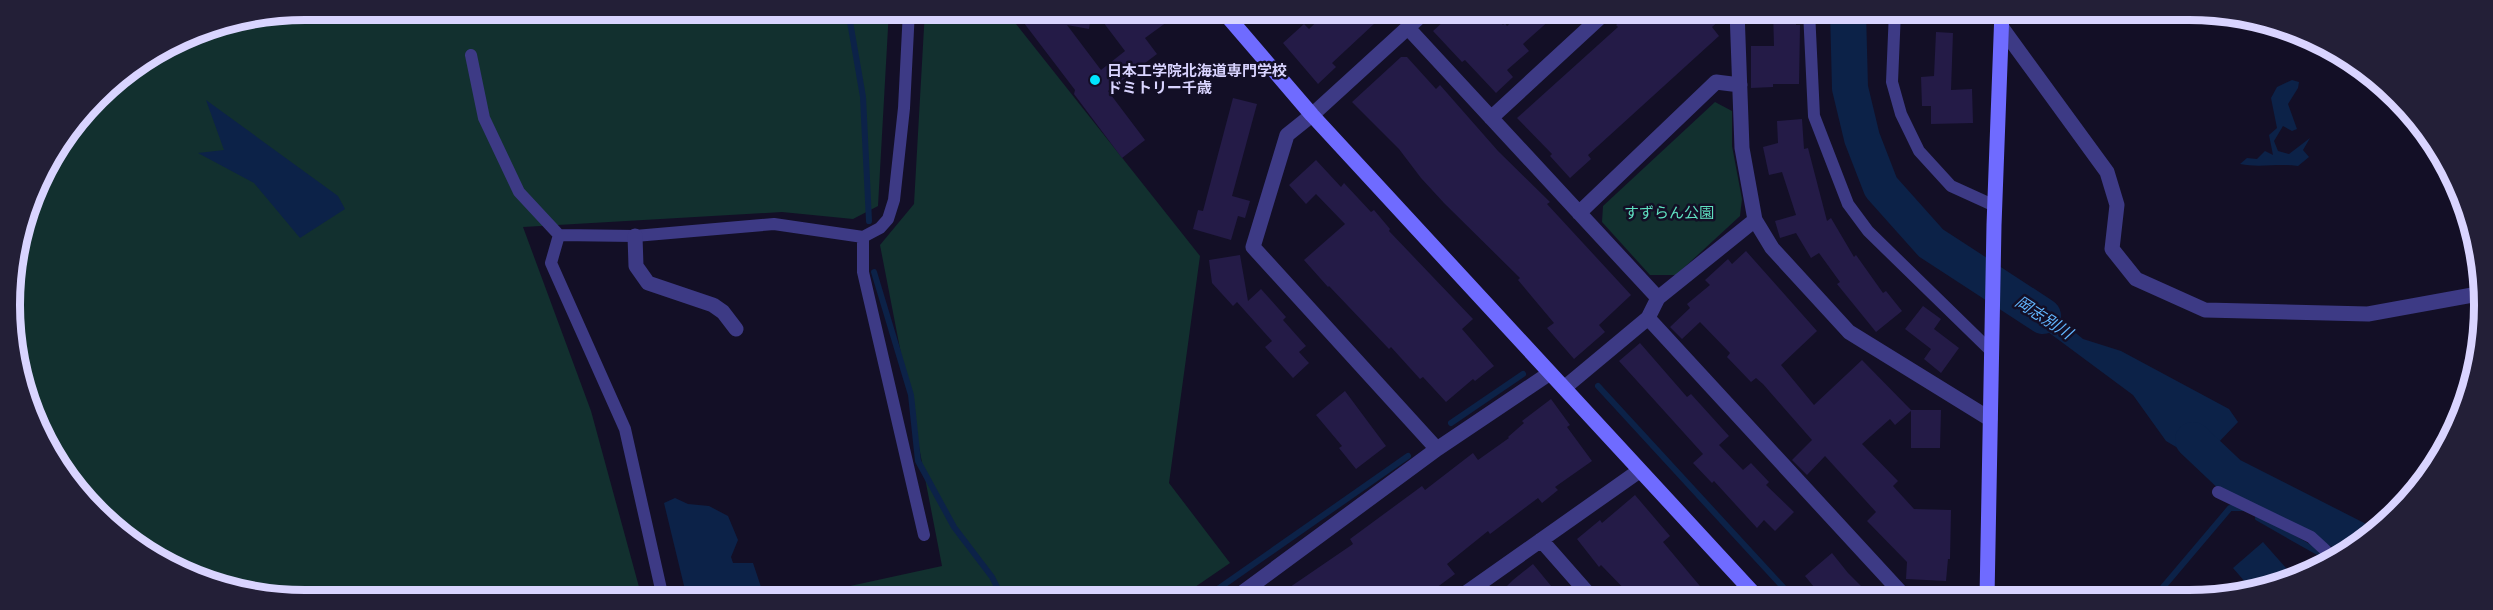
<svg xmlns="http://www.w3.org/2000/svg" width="2493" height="610" font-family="Lato,'Noto Sans JP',sans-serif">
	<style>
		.green { fill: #12302f }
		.water { fill: #0c2248 }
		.pier { fill: #130f26 }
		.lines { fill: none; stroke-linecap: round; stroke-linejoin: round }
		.stream { stroke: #0c2248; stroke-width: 6 }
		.river { stroke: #0c2248; stroke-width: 36 }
		.building { fill: #241b47 }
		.path { stroke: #2fb8b0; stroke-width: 4; stroke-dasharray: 3 4.5; stroke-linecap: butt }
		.lane { stroke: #3d3a85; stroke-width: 12 }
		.street { stroke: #3d3a85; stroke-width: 15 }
		.secondary { stroke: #6f6bff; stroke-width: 15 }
		.poi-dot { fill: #00e5ff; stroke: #130f26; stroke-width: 2 }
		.labels { text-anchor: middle; stroke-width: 5; stroke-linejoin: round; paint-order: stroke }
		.poi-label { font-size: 15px; font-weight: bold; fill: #d9d4ff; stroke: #130f26; text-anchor: start }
		.park-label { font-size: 15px; fill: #5fe0c0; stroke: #130f26 }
		.water-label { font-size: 16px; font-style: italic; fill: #62b6ff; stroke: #130f26 }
		.rim { fill: none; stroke: #d9d4ff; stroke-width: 8 }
	</style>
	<rect width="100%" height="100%" fill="#130f26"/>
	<path class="green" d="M305 9 889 10 878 206 853 219 782 212 523 227 591 411 642 598H266L157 561 70 485 25 400 10 285 39 174 110 83 192 31Z
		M925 10H1005L1200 256 1169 483 1230 563 1179 598H795L942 566 880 245 914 204Z
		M1715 102 1732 111V146L1742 199 1740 216 1676 275H1650L1602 222 1603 206Z"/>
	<path class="water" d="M2292 80 2299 82 2298 88 2288 104 2297 129 2292 131 2283 126 2274 141 2278 151 2289 154 2310 138 2303 150 2309 157 2298 166C2279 163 2260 168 2240 164L2247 158 2257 159 2265 151 2273 155 2269 135 2277 128 2271 98 2277 87Z
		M206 100 338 196 345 209 300 238 254 183 198 153 224 150Z
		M2002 269 2017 289 2031 296 2083 339 2121 351 2229 409 2238 422 2216 445 2232 469 2227 477 2166 441 2133 395 2040 326 2001 302Z
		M675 498 688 504 709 506 728 516 738 540 731 557 733 563H753L761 587 707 598H687L664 503Z
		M2263 542 2295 578 2253 591 2233 568Z"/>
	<path class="pier" d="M2002 266 2011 277V312L1999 305V267Z"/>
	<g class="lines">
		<path class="stream" d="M848 10 863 97 869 221
			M874 272 911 395 918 461 954 527 992 577 997 587 994 598
			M1598 386 1793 598
			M1451 423 1523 374
			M2258 518 2323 555 2330 563
			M1205 598 1408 456
			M2153 599 2230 508H2242"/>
		<path class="river" d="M1848 11 1850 88 1862 138 1881 187 1931 243 2043 316
			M2193 440 2230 475 2360 541"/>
	</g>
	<path class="building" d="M1014 10H1092L1089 29 1067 25 1101 70 1125 51 1094 10H1158L1167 22 1145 38 1157 54 1108 91 1145 140 1122 158 1074 94 1075 90Z
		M1329 10H1389L1332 63 1336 67 1318 84 1283 43 1304 24 1309 29Z
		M1455 11H1490L1503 25 1505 23 1507 26 1524 11H1560L1523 44 1529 51 1507 70 1513 77 1496 93 1465 60 1462 62 1433 31Z
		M1631 11H1712L1720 20 1712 27 1719 36 1588 155 1591 159 1570 178 1550 156 1552 154 1517 118 1618 27 1616 25Z
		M1773 11H1796V25H1800L1799 84H1773V87L1751 88V46H1774Z
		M1936 32 1953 33 1951 90 1972 89 1973 123 1931 124V106H1922L1921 77 1934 76Z
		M1401 57H1407L1436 89 1440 85 1498 151 1550 202 1547 204 1631 295 1599 325 1605 332 1574 359 1547 328 1554 323 1518 280 1520 278 1444 203 1421 178 1399 149 1352 102Z
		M1233 98 1257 104 1232 196 1250 201 1245 218 1238 216 1231 240 1193 229 1198 210 1203 211Z
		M1802 119 1804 149 1808 148 1827 221 1831 218 1854 257 1856 255 1883 293 1886 291 1902 311 1876 332 1837 284 1840 282 1819 253 1811 258 1796 233 1780 238 1775 221 1796 215 1782 172 1769 175 1763 147 1778 143 1777 121Z
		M1316 160 1341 187 1344 183 1371 212 1374 210 1390 229 1389 231 1473 319 1462 329 1494 366 1475 381 1473 379 1446 402 1423 377 1420 379 1391 347 1389 349 1329 286 1328 287 1304 260 1345 224 1316 194 1306 204 1289 185Z
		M1746 251 1817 331 1781 365 1814 405 1862 360 1911 410H1941L1940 448H1911V411L1895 425 1890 419 1862 444 1898 481 1893 486 1914 509 1951 510 1950 559H1948L1946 581 1906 579 1907 562 1867 521 1876 512 1825 456 1807 475 1792 460 1812 440 1763 384 1756 378 1751 382 1727 357 1730 353 1700 322 1682 339 1670 327 1690 308 1687 304 1710 285 1705 280 1728 259 1732 264Z
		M1240 255 1248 301 1261 289 1286 317 1283 320 1306 346 1299 352 1309 363 1293 378 1265 347 1272 341 1237 302 1233 306 1212 283 1209 260Z
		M1923 306 1941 319 1934 329 1959 348 1941 373 1924 359 1931 349 1905 329Z
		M1640 343 1687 397 1691 394 1729 436 1719 445 1743 470 1751 463 1769 482 1766 485 1794 512 1775 531 1764 520 1757 528 1714 481 1712 483 1693 463 1703 454 1619 361Z
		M1345 391 1386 446 1356 469 1339 448 1342 446 1316 415Z
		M1551 399 1570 425 1567 427 1592 461 1555 487 1558 490 1542 503 1538 498 1490 534 1488 531 1447 564 1455 574 1436 588 1420 598H1274L1353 544 1350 539 1422 486 1425 490 1473 453 1478 460 1509 438 1508 437 1524 423 1522 421Z
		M1635 495 1670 536 1663 542 1710 598H1633L1601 565 1599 567 1577 539 1600 520 1602 523Z
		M1832 553 1848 573 1873 598H1823L1805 576Z
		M1533 564 1561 598H1495L1513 580Z"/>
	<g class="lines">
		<path class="path" d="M2392 104 2431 141"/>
		<path class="lane" d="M909 10 904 108 894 200 888 219 880 228 863 237V272L924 535
			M1809 11 1814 116 1848 204 1868 231 1991 351
			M1895 11 1892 82 1901 114 1919 151 1951 186 1995 206
			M471 55 484 118 519 192 559 235
			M2218 492 2311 537 2335 559
			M663 598 625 429 551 263 559 235 635 236 774 224 863 237"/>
		<path class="street" d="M1426 11 1312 115 1287 135 1253 247 1437 449
			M1737 11 1742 148 1755 220 1772 248 1849 332 1990 419
			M1408 28 1658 298
			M2002 28 2107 172 2117 205 2112 249 2136 279 2205 310 2368 314 2478 294
			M1491 118 1607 11
			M1579 213 1716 82 1740 85
			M635 236 636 266 648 283 713 305 723 312 736 329
			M1648 318 1906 598
			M1564 388 1648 318 1658 298 1755 220
			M1541 540 1592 598
			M1235 598 1437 449 1550 373
			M1459 598 1639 471"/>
		<path class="secondary" d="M1222 10 1312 115 1758 598
			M1987 598 1994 225 2002 11"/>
	</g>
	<circle class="poi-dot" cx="1095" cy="80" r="6"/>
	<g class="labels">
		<g class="poi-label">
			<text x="1107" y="76">日本工学院北海道専門学校<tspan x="1107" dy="17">ドミトリー千歳</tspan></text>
		</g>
		<g class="park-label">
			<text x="1669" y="218">すずらん公園</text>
		</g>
		<g class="water-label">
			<text transform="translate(2044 317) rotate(33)" y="6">岡志別川</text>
		</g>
	</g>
	<path d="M0 0H2493V610H0ZM305 20H2189A285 285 0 0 1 2474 305V305A285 285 0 0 1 2189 590H305A285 285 0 0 1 20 305V305A285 285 0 0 1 305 20Z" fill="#231f37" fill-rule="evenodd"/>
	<path class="rim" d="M305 20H2189A285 285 0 0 1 2474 305V305A285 285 0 0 1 2189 590H305A285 285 0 0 1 20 305V305A285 285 0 0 1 305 20Z"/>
</svg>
